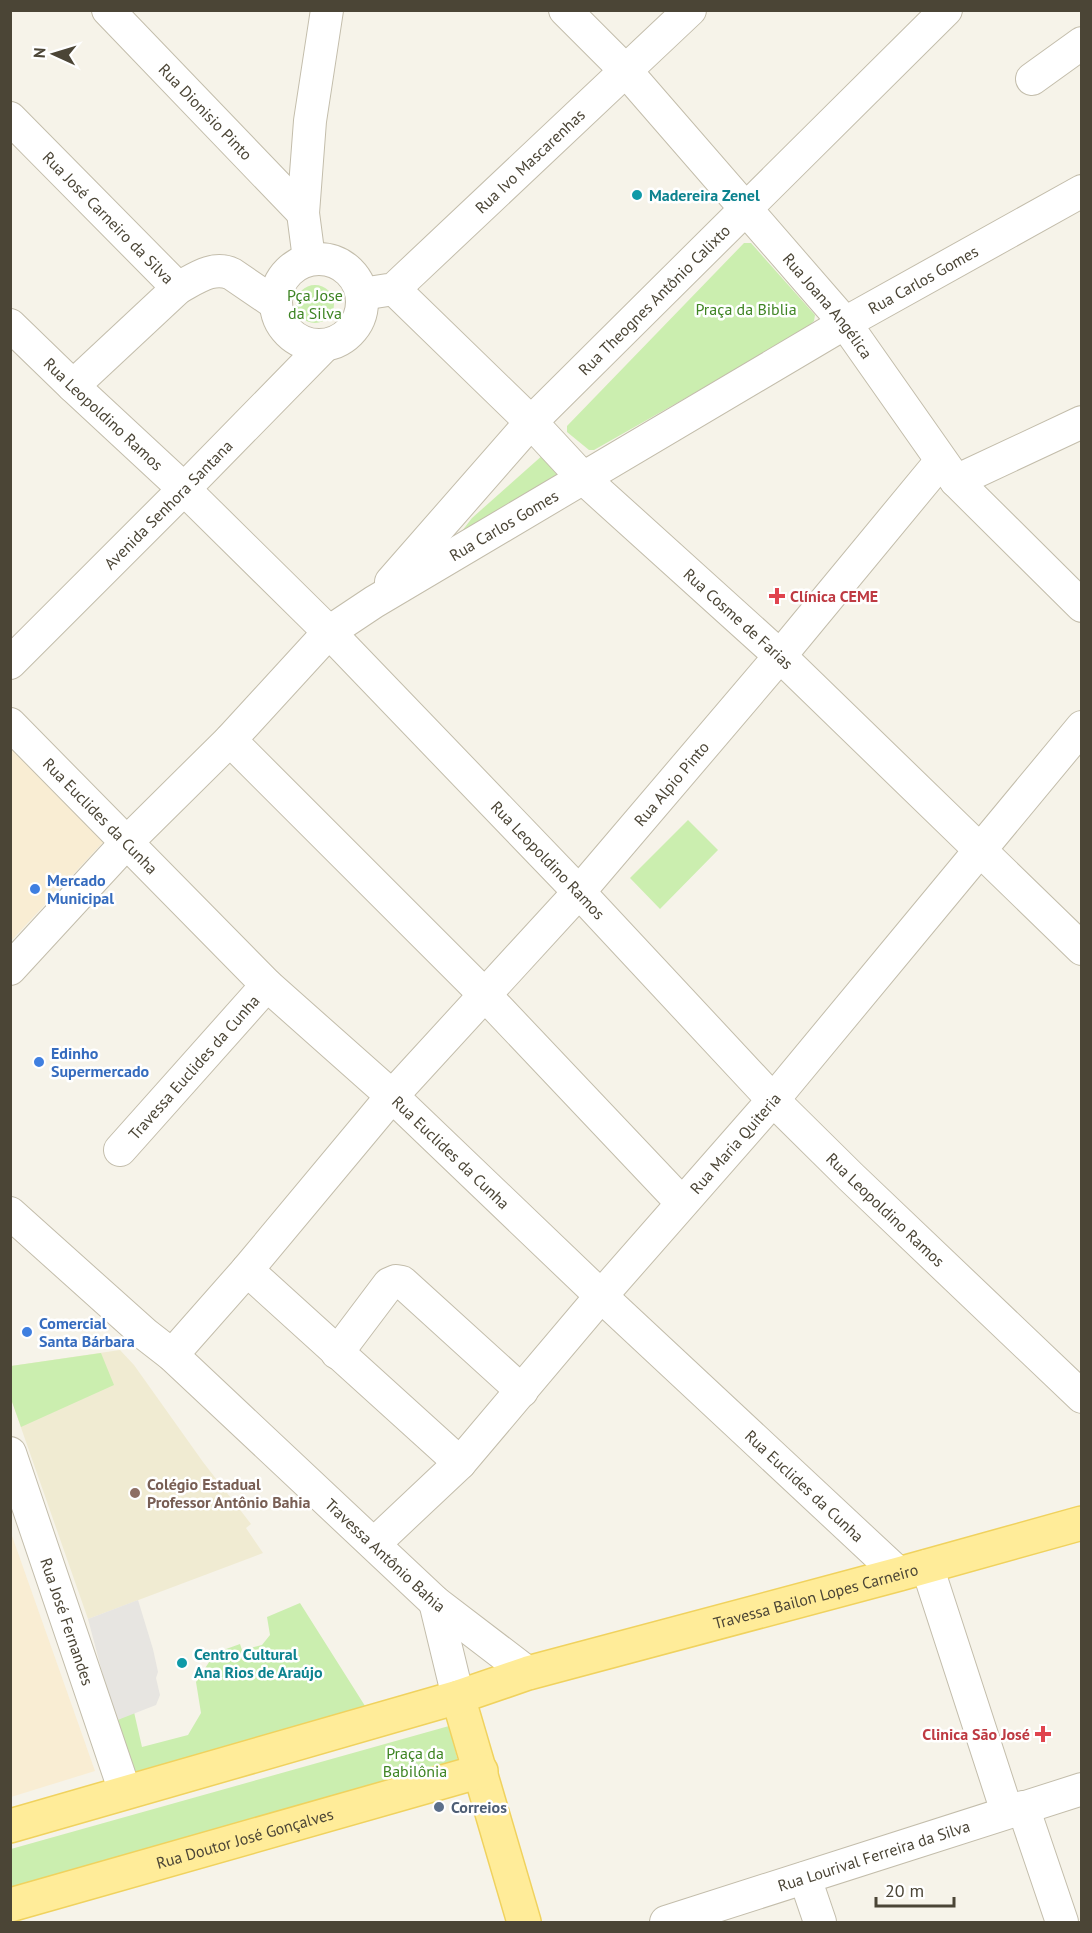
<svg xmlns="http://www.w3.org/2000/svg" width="1092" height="1933" font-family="'PT Sans',sans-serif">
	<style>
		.commercial { fill: #f9edd3 }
		.education { fill: #f0ebd2 }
		.green { fill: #cbeeaf }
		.parking { fill: #e7e5e1 }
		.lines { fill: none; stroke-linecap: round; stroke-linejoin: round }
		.minor-casing { stroke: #c3bdab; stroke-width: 34 }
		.major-casing { stroke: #f0d25e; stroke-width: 36 }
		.minor { stroke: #fff; stroke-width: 32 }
		.major { stroke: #ffec99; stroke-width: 33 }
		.culture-dot { fill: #0f9aa8; stroke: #fff; stroke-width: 2 }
		.health-dot { fill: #e0444e; stroke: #fff; stroke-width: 2 }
		.shop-dot { fill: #3f7fe0; stroke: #fff; stroke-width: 2 }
		.education-dot { fill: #8d6e63; stroke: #fff; stroke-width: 2 }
		.service-dot { fill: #5c6f8a; stroke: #fff; stroke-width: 2 }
		.labels { text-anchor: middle; stroke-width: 5; stroke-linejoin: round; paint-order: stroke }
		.street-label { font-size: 16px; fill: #4b4536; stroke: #fff }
		.culture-label { font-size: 16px; font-weight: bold; fill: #0d838f; stroke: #fff; text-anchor: start }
		.park-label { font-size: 16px; fill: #3e8423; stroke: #fff }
		.health-label { font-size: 16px; font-weight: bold; fill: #be3a42; stroke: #fff; text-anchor: start }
		.shop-label { font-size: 16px; font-weight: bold; fill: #366cbe; stroke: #fff; text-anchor: start }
		.education-label { font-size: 16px; font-weight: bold; fill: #785e54; stroke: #fff; text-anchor: start }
		.service-label { font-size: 16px; font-weight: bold; fill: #4e5e75; stroke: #fff; text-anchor: start }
	</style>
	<rect width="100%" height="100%" fill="#f6f3e9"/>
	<path class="commercial" d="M12 748 107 838 11 941 10 750Z
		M11 1533 95 1771 11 1797H10Z"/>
	<path class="education" d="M120 1350 134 1365 203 1462 251 1524 246 1528 263 1553 88 1619 11 1399V1366Z"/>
	<path class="green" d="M744 243H751L815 315 814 321 802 332 594 450H589L567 432V426Z
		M296 304a19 19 0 1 1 38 0a19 19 0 1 1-38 0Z
		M544 454 559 472 556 480 452 544 472 518Z
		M688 820 718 850 660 909 630 878Z
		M101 1353 114 1385 21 1427 11 1399V1366Z
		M300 1603 372 1717 131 1787 115 1721 134 1712 142 1747 188 1735 201 1713 196 1682 215 1653 240 1644 242 1650 262 1645 270 1635 267 1617Z
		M449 1726 462 1777 11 1899V1849Z"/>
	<path class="parking" d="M138 1600 153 1649 158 1672 156 1678 160 1695 156 1705 115 1721 88 1619Z"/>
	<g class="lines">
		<g class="minor-casing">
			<g id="minor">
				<path id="s1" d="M108 10 303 213"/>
				<path id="s2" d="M565 10 626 71 845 323 956 481 1082 606"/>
				<path d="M1032 79 1082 43"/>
				<path id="s3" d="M10 118 178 288C195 279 213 265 232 274L276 304"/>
				<circle cx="319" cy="302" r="43"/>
				<path d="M309 259 303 213 310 121 327 10"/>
				<path id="s4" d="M394 289 531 422 583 478 780 656 1082 949"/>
				<path id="s5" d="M362 294 394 289 690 10"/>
				<path id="s6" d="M10 325 73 386 184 489 329 632 579 892 773 1100 851 1177 1082 1397"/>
				<path d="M73 386 178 288"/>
				<path d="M956 481 1082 422"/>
				<path id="s7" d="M391 582 531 422 946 10"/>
				<path id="s8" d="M10 663 184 489 325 345"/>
				<path id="s9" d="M10 724 267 985 392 1096 601 1296 899 1574"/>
				<path d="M230 740 485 995 682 1203"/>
				<path id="s10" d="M10 969 127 842 230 740 329 632 374 602 845 323 1082 191"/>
				<path id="s11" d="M120 1150 267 985"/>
				<path id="s12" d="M10 1213 145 1334 172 1355 435 1602 528 1673"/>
				<path d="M247 1270 460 1463"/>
				<path d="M337 1353 389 1284 396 1281 402 1282 522 1391"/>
				<path id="s13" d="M172 1355 247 1270 392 1096 579 892 780 656 941 461"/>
				<path id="s14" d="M10 1453 125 1792"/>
				<path id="s15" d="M374 1544 460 1463 601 1296 773 1100 1082 727"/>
				<path d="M927 1566 1007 1812"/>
				<path d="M435 1602 458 1697"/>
				<path d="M1023 1807 1062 1922"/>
				<path d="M805 1878 820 1922"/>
				<path id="s16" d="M666 1922 1082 1789"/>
			</g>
		</g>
		<g class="major-casing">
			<g id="major">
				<path d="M458 1697 524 1922"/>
				<path id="s17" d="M10 1826 458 1697 528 1673 899 1574 1082 1523"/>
				<path id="s18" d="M10 1905 481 1771"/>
			</g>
		</g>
		<use href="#minor" class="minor"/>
		<use href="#major" class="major"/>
	</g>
	<g class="culture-dot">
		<circle cx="637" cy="195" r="6"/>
		<circle cx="182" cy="1663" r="6"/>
	</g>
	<g class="health-dot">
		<path d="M774 587h6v6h6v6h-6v6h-6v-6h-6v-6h6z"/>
		<path d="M1040 1725h6v6h6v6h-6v6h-6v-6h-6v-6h6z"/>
	</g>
	<g class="shop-dot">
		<circle cx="35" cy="889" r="6"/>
		<circle cx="39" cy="1062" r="6"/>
		<circle cx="27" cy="1332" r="6"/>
	</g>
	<circle class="education-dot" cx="135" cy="1493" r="6"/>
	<circle class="service-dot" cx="439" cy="1807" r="6"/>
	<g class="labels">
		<g class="street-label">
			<text dy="6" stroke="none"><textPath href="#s1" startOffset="141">Rua Dionisio Pinto</textPath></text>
			<text dy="6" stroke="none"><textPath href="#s5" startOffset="219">Rua Ivo Mascarenhas</textPath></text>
			<text dy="6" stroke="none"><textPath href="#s3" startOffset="140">Rua José Carneiro da Silva</textPath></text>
			<text dy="6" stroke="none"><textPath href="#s10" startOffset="1155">Rua Carlos Gomes</textPath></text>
			<text dy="6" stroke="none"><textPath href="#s7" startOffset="386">Rua Theognes Antônio Calixto</textPath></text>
			<text dy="6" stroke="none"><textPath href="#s2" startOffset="396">Rua Joana Angélica</textPath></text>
			<text dy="6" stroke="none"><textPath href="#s6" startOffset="129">Rua Leopoldino Ramos</textPath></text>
			<text dy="6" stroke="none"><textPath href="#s8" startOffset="224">Avenida Senhora Santana</textPath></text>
			<text dy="6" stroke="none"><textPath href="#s10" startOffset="669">Rua Carlos Gomes</textPath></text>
			<text dy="6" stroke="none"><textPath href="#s4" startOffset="477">Rua Cosme de Farias</textPath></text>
			<text dy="6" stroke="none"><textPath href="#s13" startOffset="759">Rua Alpio Pinto</textPath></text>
			<text dy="6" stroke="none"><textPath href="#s9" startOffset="129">Rua Euclides da Cunha</textPath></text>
			<text dy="6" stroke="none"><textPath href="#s6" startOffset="759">Rua Leopoldino Ramos</textPath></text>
			<text dy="6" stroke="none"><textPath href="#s11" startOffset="111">Travessa Euclides da Cunha</textPath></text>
			<text dy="6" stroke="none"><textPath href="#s15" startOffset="540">Rua Maria Quiteria</textPath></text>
			<text dy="6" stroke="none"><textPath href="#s9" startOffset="615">Rua Euclides da Cunha</textPath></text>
			<text dy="6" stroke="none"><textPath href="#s6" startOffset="1245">Rua Leopoldino Ramos</textPath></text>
			<text dy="6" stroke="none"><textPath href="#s9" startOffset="1101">Rua Euclides da Cunha</textPath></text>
			<text dy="6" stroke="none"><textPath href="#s12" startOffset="508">Travessa Antônio Bahia</textPath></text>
			<text dy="6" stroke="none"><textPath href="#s17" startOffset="838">Travessa Bailon Lopes Carneiro</textPath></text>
			<text dy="6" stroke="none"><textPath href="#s14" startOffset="178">Rua José Fernandes</textPath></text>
			<text dy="6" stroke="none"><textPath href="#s18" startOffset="244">Rua Doutor José Gonçalves</textPath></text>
			<text dy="6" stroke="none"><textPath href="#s16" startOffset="218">Rua Lourival Ferreira da Silva</textPath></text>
		</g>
		<g class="culture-label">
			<text x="649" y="201">Madereira Zenel</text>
			<text x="194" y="1660">Centro Cultural<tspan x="194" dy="18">Ana Rios de Araújo</tspan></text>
		</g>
		<g class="park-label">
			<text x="315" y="301">Pça Jose<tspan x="315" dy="18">da Silva</tspan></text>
			<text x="746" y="315">Praça da Biblia</text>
			<text x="415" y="1759">Praça da<tspan x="415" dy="18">Babilônia</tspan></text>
		</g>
		<g class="health-label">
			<text x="790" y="602">Clínica CEME</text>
			<text x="1030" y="1740" text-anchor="end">Clinica São José</text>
		</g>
		<g class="shop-label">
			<text x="47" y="886">Mercado<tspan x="47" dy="18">Municipal</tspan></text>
			<text x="51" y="1059">Edinho<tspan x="51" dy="18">Supermercado</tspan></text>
			<text x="39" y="1329">Comercial<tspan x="39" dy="18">Santa Bárbara</tspan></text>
		</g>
		<g class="education-label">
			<text x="147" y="1490">Colégio Estadual<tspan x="147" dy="18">Professor Antônio Bahia</tspan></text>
		</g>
		<g class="service-label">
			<text x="451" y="1813">Correios</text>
		</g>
	</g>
	<rect width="1092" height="1933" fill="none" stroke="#4b4536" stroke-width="24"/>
	<g transform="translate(54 54) rotate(274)" stroke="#ffffff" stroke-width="4.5" paint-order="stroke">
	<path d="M0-4.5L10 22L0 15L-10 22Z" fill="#4b4536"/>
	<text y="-9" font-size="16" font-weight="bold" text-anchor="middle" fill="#4b4536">N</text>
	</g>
	<path d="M876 1897v9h78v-9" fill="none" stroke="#4b4536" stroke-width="3"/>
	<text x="885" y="1897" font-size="18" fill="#4b4536" stroke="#ffffff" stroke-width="4.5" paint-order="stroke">20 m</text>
</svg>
